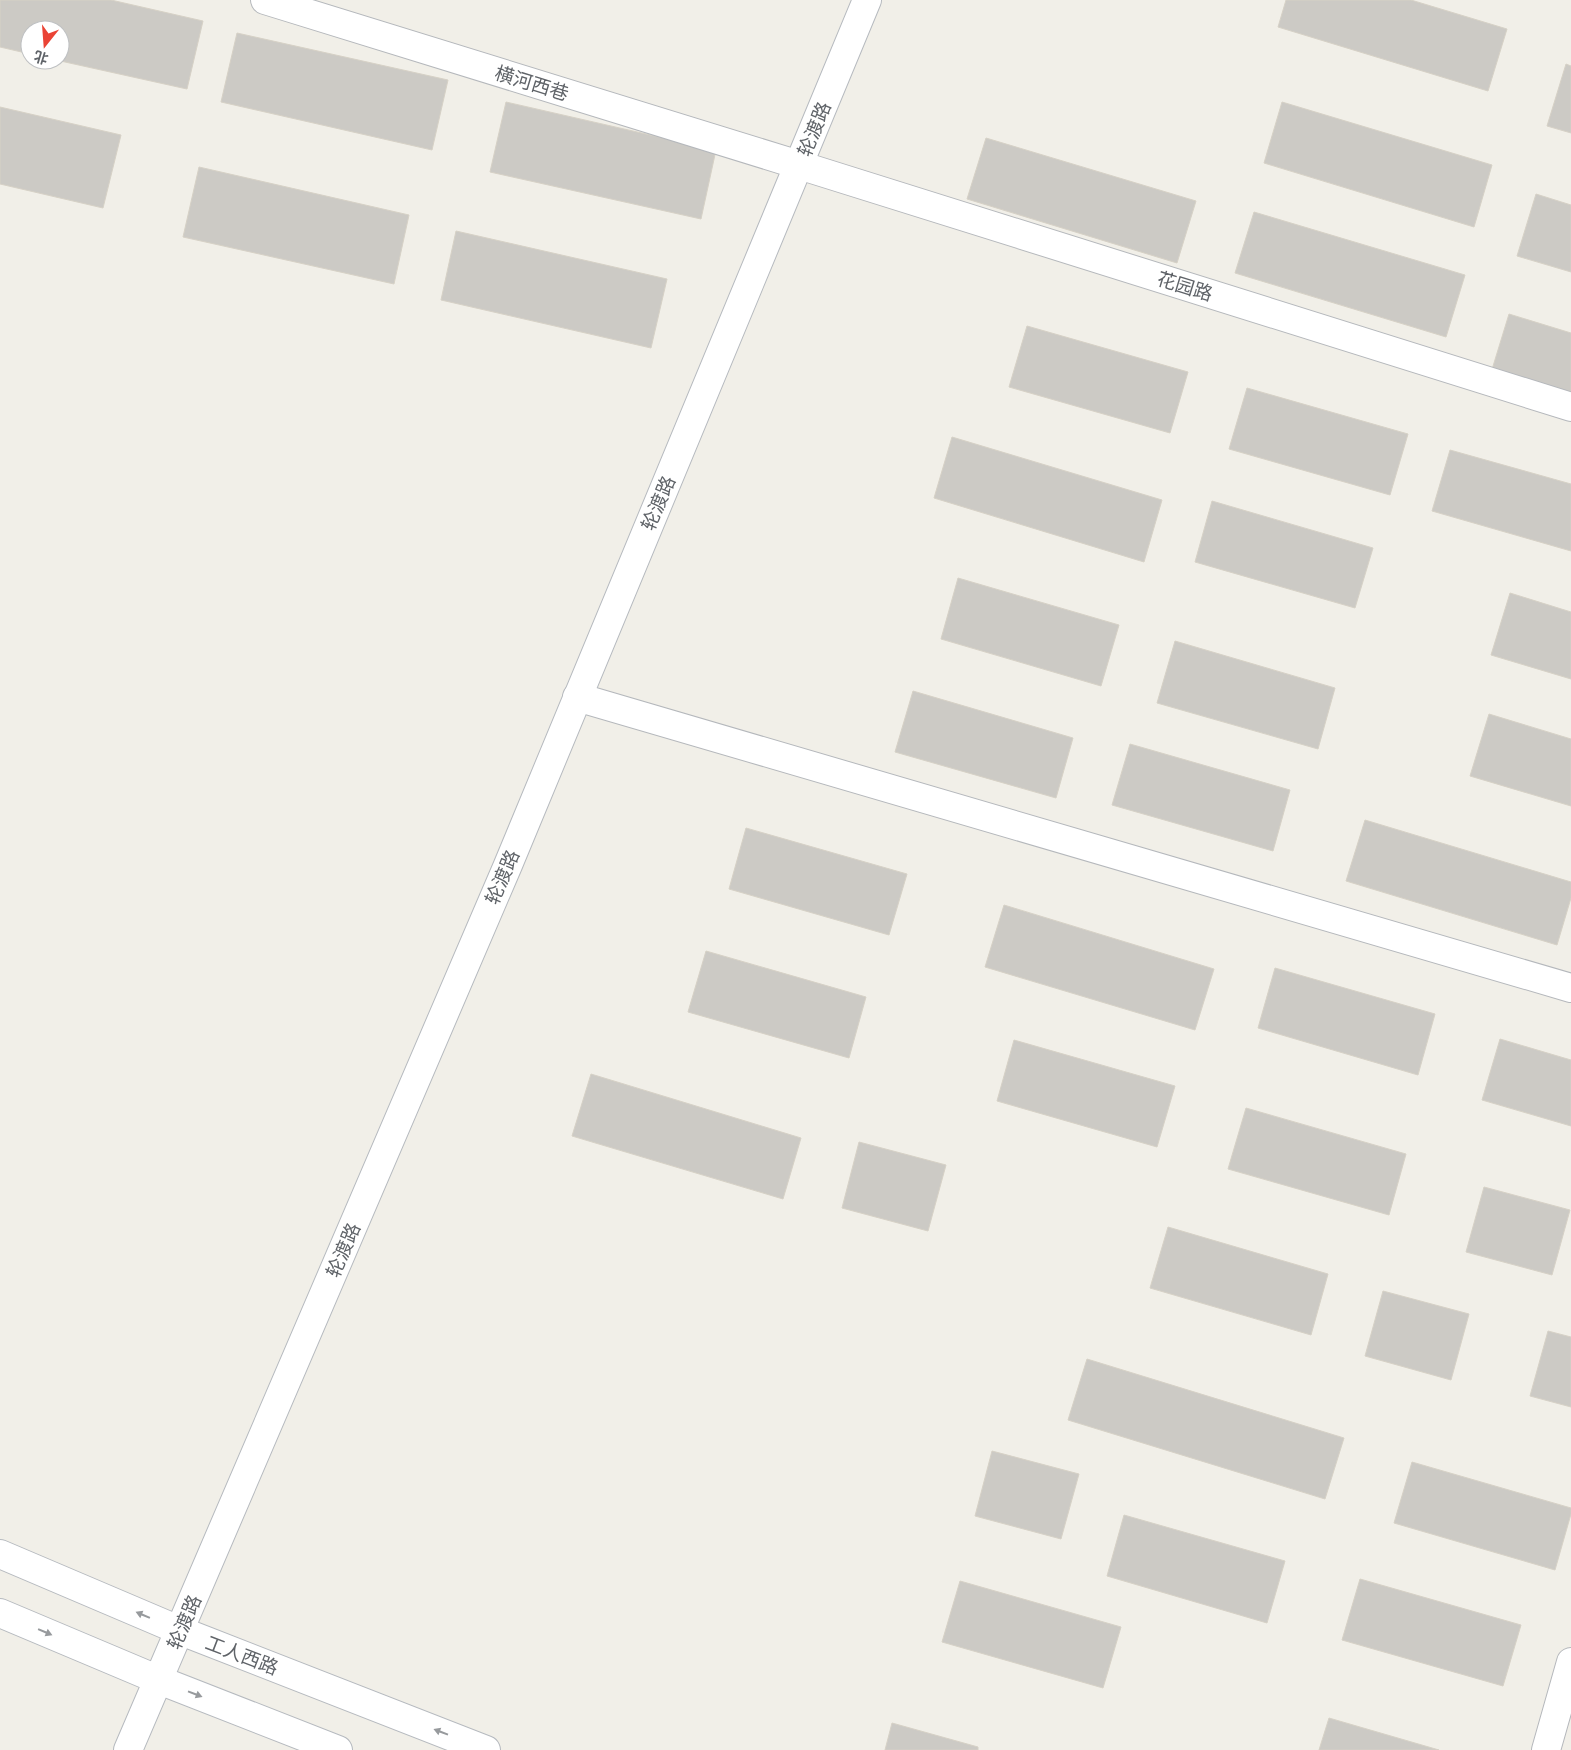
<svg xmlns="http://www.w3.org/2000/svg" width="1571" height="1750" font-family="'PT Sans Narrow','Noto Sans SC',sans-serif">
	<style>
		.building { fill: #cccac5; stroke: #d6d1c6 }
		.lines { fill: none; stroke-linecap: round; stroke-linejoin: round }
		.street-casing { stroke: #b5b8bc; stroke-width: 30 }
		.secondary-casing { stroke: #b6babf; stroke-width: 30 }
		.street { stroke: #fff; stroke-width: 28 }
		.secondary { stroke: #fff; stroke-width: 28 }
		.oneway { fill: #979a9d }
		.labels { text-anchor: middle; stroke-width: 4; stroke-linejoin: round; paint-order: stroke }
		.street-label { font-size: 19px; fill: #5f6368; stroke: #fff }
	</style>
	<rect width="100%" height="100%" fill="#f1efe8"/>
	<path class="building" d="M0 0H111L203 21 187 89 56 60H60V30H30V54L0 47Z
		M1286 0H1411L1507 29 1488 91 1278 27Z
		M237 33 448 80 432 150 221 102Z
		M1566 64 1571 66V133L1547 126Z
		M506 102 716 150 701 219 490 172Z
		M1282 102 1492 165 1474 227 1264 163Z
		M0 107 121 135 103 208 0 184Z
		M986 138 1196 201 1177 263 967 199Z
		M199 167 409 215 394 284 183 237Z
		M1536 194 1571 205V272L1517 256Z
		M1254 212 1465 275 1446 337 1235 273Z
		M456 231 667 279 651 348 441 300Z
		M1509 314 1571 333V400L1490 376Z
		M1027 326 1188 372 1170 433 1009 387Z
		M1247 388 1408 434 1390 495 1229 449Z
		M952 437 1162 500 1144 562 934 498Z
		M1450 450 1571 484V551L1432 511Z
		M1212 501 1373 548 1355 608 1195 562Z
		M958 578 1119 625 1101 686 941 639Z
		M1510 593 1571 612V679L1491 655Z
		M1175 641 1335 688 1318 749 1157 703Z
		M913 691 1073 738 1056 798 895 752Z
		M1489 714 1571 739V806L1470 776Z
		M1130 744 1290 790 1273 851 1112 805Z
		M1365 820 1571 882V898L1557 945 1346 881Z
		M746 828 907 874 889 935 729 889Z
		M1004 905 1214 969 1195 1030 985 967Z
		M706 951 866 997 849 1058 688 1012Z
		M1275 968 1435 1014 1418 1075 1258 1028Z
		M1500 1039 1571 1060V1126L1482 1100Z
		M1014 1040 1175 1086 1157 1147 997 1101Z
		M591 1074 801 1138 783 1199 572 1136Z
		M1246 1108 1406 1154 1389 1215 1228 1169Z
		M859 1142 946 1165 928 1231 842 1208Z
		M1484 1187 1570 1210 1552 1275 1466 1252Z
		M1168 1227 1328 1274 1311 1335 1150 1288Z
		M1383 1291 1469 1314 1451 1380 1365 1356Z
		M1548 1331 1571 1337V1407L1530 1396Z
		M1087 1359 1344 1438 1325 1499 1068 1420Z
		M992 1451 1079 1474 1061 1539 975 1516Z
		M1412 1462 1571 1508V1514L1555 1570 1394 1523Z
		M1124 1515 1285 1561 1267 1623 1107 1576Z
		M1360 1579 1521 1625 1503 1686 1342 1640Z
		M960 1581 1121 1627 1103 1688 942 1642Z
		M1329 1718 1439 1750H1319Z
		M892 1723 978 1747V1750H885Z"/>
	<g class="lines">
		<g class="street-casing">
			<path id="street" d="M265 0 799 165 1571 407
				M577 697 1571 988
				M1546 1750 1571 1662"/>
		</g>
		<g class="secondary-casing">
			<path id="secondary" d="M0 1554 181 1631 486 1750
				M0 1613 159 1680 338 1750
				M128 1750 508 865 867 0"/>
		</g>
		<use href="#street" class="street"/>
		<use href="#secondary" class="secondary"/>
	</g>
	<defs><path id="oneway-solid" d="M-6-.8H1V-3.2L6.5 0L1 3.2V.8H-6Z" transform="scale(1.25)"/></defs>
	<g class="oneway">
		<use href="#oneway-solid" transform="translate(143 1615) rotate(-157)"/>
		<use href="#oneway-solid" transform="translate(45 1632) rotate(23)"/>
		<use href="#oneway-solid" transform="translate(195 1694) rotate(21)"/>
		<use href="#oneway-solid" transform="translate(441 1732) rotate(-159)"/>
	</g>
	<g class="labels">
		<g class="street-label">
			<text transform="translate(532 83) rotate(17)" y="7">横河西巷</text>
			<text transform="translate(814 129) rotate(-68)" y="7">轮渡路</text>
			<text transform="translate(1185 286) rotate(17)" y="7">花园路</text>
			<text transform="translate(658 503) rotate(-67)" y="7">轮渡路</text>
			<text transform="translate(502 877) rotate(-67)" y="7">轮渡路</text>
			<text transform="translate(343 1250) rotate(-67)" y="7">轮渡路</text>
			<text transform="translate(184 1622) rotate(-67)" y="7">轮渡路</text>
			<text transform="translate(242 1655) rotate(21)" y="7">工人西路</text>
		</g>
	</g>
	<g transform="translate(45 45) rotate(197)"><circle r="24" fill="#ffffff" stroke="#bfc1c3"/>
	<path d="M0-4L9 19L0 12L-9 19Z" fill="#ea4335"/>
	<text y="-8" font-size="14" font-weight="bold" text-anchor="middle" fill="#5f6368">北</text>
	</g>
</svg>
